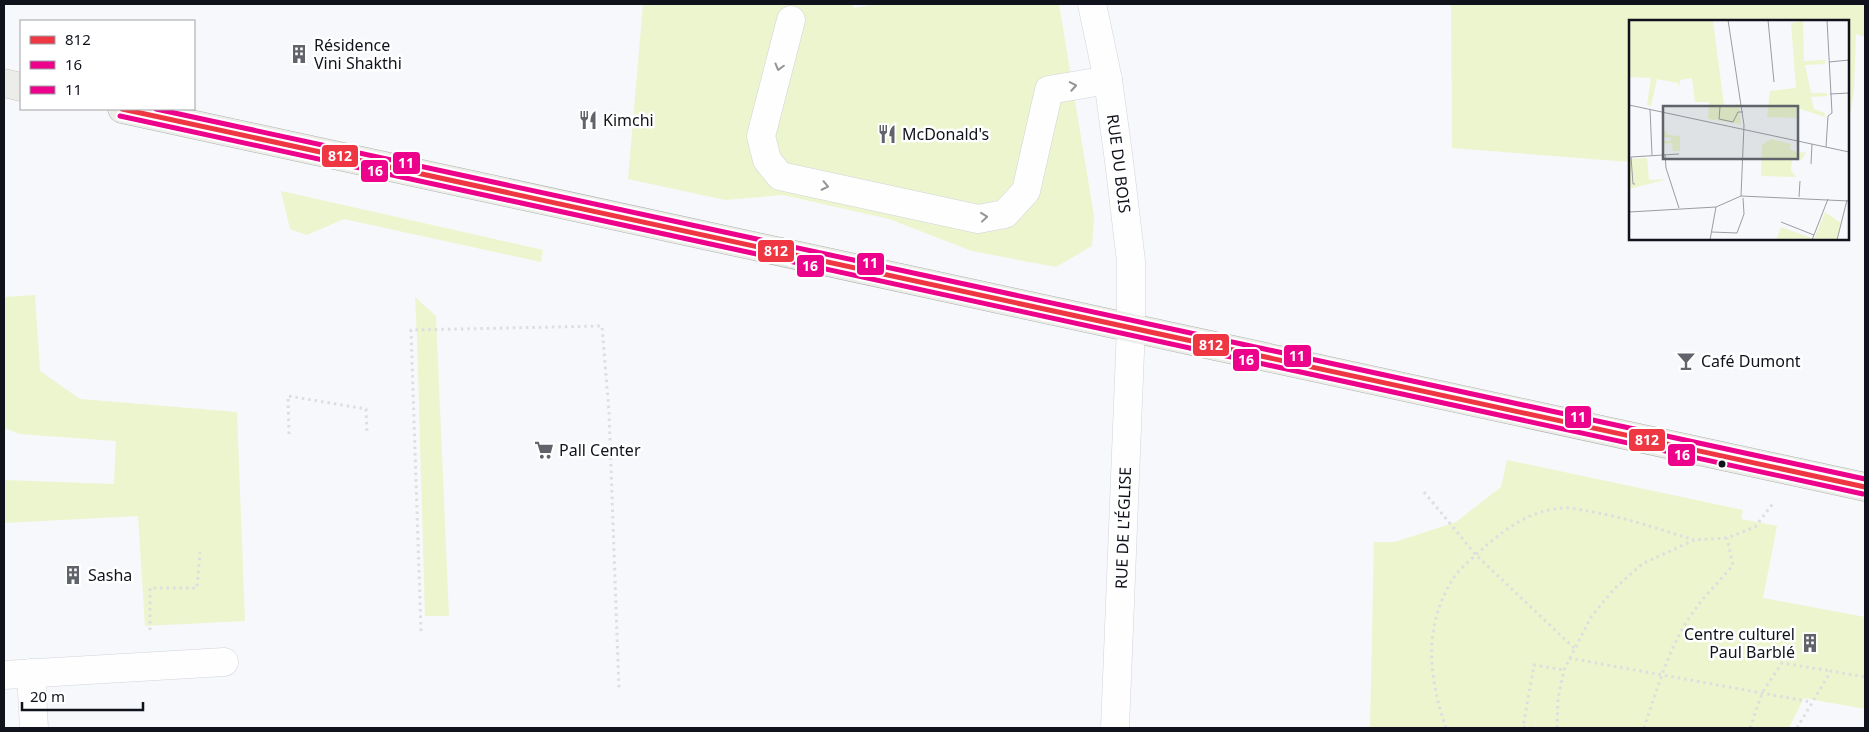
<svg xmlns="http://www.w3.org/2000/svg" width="1869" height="732" font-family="'Noto Sans',sans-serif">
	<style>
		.green { fill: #ecf5cd }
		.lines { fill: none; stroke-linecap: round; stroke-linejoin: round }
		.minor-casing { stroke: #d1d4da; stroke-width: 29 }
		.major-casing { stroke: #afb2ab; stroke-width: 29 }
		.path { stroke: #dddee0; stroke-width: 3; stroke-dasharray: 2.5 4; stroke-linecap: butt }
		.minor { stroke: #fefefe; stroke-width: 28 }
		.major { stroke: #ecede9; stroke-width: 28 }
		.bus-1-casing { stroke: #fff; stroke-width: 9 }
		.bus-2-casing { stroke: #fff; stroke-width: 9 }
		.bus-3-casing { stroke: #fff; stroke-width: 9 }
		.bus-1 { stroke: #ef3744; stroke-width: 5 }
		.bus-2 { stroke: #ed028c; stroke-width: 5 }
		.bus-3 { stroke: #ed028c; stroke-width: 5 }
		.oneway { stroke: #939498 }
		.bus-dot { fill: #10131c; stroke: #fff; stroke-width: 2 }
		.labels { text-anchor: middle; stroke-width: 5; stroke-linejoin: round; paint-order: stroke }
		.poi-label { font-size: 16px; fill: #10131c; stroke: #fff; text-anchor: start }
		.street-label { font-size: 16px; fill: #10131c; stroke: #fff }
		.inset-road { fill: none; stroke: #9a9ca2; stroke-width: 1 }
		.view { fill: #60636a; fill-opacity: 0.15; stroke: #60636a; stroke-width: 2.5 }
		.inset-edge { fill: none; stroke: #10131c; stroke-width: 2.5 }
		.line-badge { stroke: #fff; stroke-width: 2 }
		.badge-label { font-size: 14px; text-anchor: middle; font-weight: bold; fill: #fff }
	</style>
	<rect width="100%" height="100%" fill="#f6f8fb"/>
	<path class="green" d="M643 4H853V8L879 4H1059L1094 216 1092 246 1056 267 972 251 889 219 783 195 725 200 628 179Z
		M1451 4H1865V37L1856 34 1854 91 1848 129V21H1630V162L1452 148Z
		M281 191 543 250 541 262 344 219 307 235 290 229Z
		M35 295 40 371 80 399 237 412 245 621 145 626 138 516 4 523V480L114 484 116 441 20 434 4 428V297Z
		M415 297 436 316 449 616H425L417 336Z
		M1507 460 1743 510 1741 519 1777 526 1763 598 1865 617V709L1804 698 1789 728H1370L1374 542H1395L1456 522 1501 487Z"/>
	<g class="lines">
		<g class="minor-casing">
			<g id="minor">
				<path id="s1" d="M1092 4 1108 80 1119 161 1131 261V327L1115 728"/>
				<path d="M791 20 761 136 767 160 780 176 978 219 1005 214 1026 191 1049 90 1108 80"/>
				<path d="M31 673 34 728"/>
				<path d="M4 675 224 662"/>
			</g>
		</g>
		<g class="major-casing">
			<path id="major" d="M4 83 21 87
				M122 109 1865 487"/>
		</g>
		<path class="path" d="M289 434 288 396 366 409 367 433
			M1424 492 1476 555 1574 648
			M150 630V588H197L200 552
			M421 631 411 330 602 326 609 412 619 690
			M1569 658 1811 702
			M1446 728C1429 678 1423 630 1451 582 1459 568 1476 555 1488 544 1511 525 1531 511 1562 508 1570 507 1580 510 1588 511 1624 517 1659 529 1694 540
			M1532 728 1523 727 1534 665 1564 670
			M1557 728 1558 698 1564 670 1591 617 1614 589 1642 564 1694 540 1727 538 1755 527 1774 502
			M1644 728C1657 690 1668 649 1691 615 1703 597 1719 582 1733 565L1727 538
			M1750 728 1762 693 1782 663 1831 671
			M1797 728 1831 671 1865 677"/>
		<use href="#minor" class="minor"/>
		<use href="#major" class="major"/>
		<g class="bus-1-casing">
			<path id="bus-1" d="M122 109 1865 487"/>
		</g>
		<g class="bus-2-casing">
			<path id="bus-2" d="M120 116 1863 494"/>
		</g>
		<g class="bus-3-casing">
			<path id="bus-3" d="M156 109 1865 479"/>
		</g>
		<use href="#bus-1" class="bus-1"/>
		<use href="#bus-2" class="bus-2"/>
		<use href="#bus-3" class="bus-3"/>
	</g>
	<defs><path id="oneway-chevron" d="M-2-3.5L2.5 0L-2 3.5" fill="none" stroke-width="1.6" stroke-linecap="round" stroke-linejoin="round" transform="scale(1.25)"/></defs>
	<g class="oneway">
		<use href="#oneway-chevron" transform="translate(779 67) rotate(105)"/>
		<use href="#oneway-chevron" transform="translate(1073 86) rotate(-10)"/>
		<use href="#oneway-chevron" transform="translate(825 186) rotate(12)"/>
		<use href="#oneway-chevron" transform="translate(984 217) rotate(-6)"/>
	</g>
	<defs>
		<g id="building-bare" transform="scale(1.5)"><path d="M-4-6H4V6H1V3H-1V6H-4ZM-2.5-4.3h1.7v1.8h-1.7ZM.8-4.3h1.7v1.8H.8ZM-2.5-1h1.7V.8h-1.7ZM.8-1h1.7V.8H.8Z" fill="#60636a" stroke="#fff" stroke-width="2.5" paint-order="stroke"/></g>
		<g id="restaurant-bare" transform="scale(1.5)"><path d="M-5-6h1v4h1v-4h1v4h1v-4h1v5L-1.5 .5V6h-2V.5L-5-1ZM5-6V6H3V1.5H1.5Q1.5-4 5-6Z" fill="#60636a" stroke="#fff" stroke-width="2.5" paint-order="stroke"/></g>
		<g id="bar-bare" transform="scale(1.5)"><path d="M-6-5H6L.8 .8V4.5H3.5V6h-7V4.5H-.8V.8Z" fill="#60636a" stroke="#fff" stroke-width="2.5" paint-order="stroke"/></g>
		<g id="supermarket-bare" transform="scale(1.5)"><path d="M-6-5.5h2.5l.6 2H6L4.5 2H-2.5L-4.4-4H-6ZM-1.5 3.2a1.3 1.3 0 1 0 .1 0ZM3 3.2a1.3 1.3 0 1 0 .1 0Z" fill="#60636a" stroke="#fff" stroke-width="2.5" paint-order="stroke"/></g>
	</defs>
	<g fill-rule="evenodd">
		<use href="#building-bare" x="299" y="54"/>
		<use href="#restaurant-bare" x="588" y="120"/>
		<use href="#restaurant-bare" x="887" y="134"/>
		<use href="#bar-bare" x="1686" y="361"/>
		<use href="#supermarket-bare" x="544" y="450"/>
		<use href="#building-bare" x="73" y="575"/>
		<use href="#building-bare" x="1810" y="643"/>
	</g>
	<circle class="bus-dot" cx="1722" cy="464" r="4.5"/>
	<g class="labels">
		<g class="poi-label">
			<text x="314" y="51">Résidence<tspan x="314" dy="18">Vini Shakthi</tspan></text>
			<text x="603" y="126">Kimchi</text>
			<text x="902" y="140">McDonald's</text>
			<text x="1701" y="367">Café Dumont</text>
			<text x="559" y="456">Pall Center</text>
			<text x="88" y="581">Sasha</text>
			<text x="1795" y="640" text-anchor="end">Centre culturel<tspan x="1795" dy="18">Paul Barblé</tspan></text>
		</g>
		<g class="street-label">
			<text dy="6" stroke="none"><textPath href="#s1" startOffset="162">RUE DU BOIS</textPath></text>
			<text transform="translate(1123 528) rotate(-88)" y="6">RUE DE L'ÉGLISE</text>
		</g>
	</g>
	<g transform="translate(1629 20)">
		<rect width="220" height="220" fill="#f6f8fb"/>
		<path d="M0 0H84L95 86 110 84 112 104 79 99 80 82H66L63 58 51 60 50 68 49 63 28 59 22 86 18 85 22 58 0 57ZM174 1 175 41 196 40V44L176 45 182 73H198V76L182 77 185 89 196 93V97L168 88 167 98 138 97 141 71 167 68 162 3ZM33 107 39 115 51 116V131H44L43 123 33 124V121H42V118L34 117ZM142 119 162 124 161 129 169 133 177 132 172 141 169 137 163 139 162 150 167 157 132 156 133 125ZM0 135 1 139 18 138 20 160 39 159 0 169ZM196 192 212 203 208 220H147L152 207 185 219Z" fill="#ecf5cd"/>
		<path class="inset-road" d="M99 0 115 105 112 176M139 0 145 62M200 42 220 40M201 74 220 73M0 85 220 132M91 87 90 99 104 102 109 92H114M21 89 23 135M197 127 199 96 203 93 198 0M36 134 37 148 50 188M182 144 183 124M6 164H4L2 137 50 134M170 177 171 161M0 192 87 187 112 176 220 181M152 202 185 215M83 212 108 213 115 194 114 178M81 220 87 187M183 220 199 179M208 220 218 180"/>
		<path class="view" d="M34 86H169V139H34Z"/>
		<rect width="220" height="220" class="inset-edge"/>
	</g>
	<g class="line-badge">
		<rect x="321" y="144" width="38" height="24" rx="5" fill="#ef3744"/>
		<rect x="392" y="151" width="29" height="24" rx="5" fill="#ed028c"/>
		<rect x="360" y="159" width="29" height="24" rx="5" fill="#ed028c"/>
		<rect x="757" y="239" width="38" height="24" rx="5" fill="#ef3744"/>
		<rect x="856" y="252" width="29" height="24" rx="5" fill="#ed028c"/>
		<rect x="796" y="254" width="29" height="24" rx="5" fill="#ed028c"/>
		<rect x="1192" y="333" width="38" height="24" rx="5" fill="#ef3744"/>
		<rect x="1283" y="344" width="29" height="24" rx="5" fill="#ed028c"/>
		<rect x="1232" y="348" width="28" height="24" rx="5" fill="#ed028c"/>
		<rect x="1564" y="405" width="28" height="24" rx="5" fill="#ed028c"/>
		<rect x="1628" y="428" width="38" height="24" rx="5" fill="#ef3744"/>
		<rect x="1667" y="443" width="29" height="24" rx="5" fill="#ed028c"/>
	</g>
	<g class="badge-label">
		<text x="340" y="161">812</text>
		<text x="406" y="168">11</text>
		<text x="375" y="176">16</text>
		<text x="776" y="256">812</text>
		<text x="870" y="268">11</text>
		<text x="810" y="271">16</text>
		<text x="1211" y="350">812</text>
		<text x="1297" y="361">11</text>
		<text x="1246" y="365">16</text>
		<text x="1578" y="422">11</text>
		<text x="1647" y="445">812</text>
		<text x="1682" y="460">16</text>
	</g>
	<rect width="1869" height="732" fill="none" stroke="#10131c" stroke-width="10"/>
	<rect x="20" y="20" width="175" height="90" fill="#ffffff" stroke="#9fa1a4"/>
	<rect x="30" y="36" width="25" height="8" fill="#ef3744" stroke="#9fa1a4"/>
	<text x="65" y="45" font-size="15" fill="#10131c">812</text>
	<rect x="30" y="61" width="25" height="8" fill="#ed028c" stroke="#9fa1a4"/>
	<text x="65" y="70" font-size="15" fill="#10131c">16</text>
	<rect x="30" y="86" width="25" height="8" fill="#ed028c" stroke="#9fa1a4"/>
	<text x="65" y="95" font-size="15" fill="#10131c">11</text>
	<path d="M22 702v8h121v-8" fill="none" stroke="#10131c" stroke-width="2.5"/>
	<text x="30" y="702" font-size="15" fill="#10131c" stroke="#ffffff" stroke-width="4" paint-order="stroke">20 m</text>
</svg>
